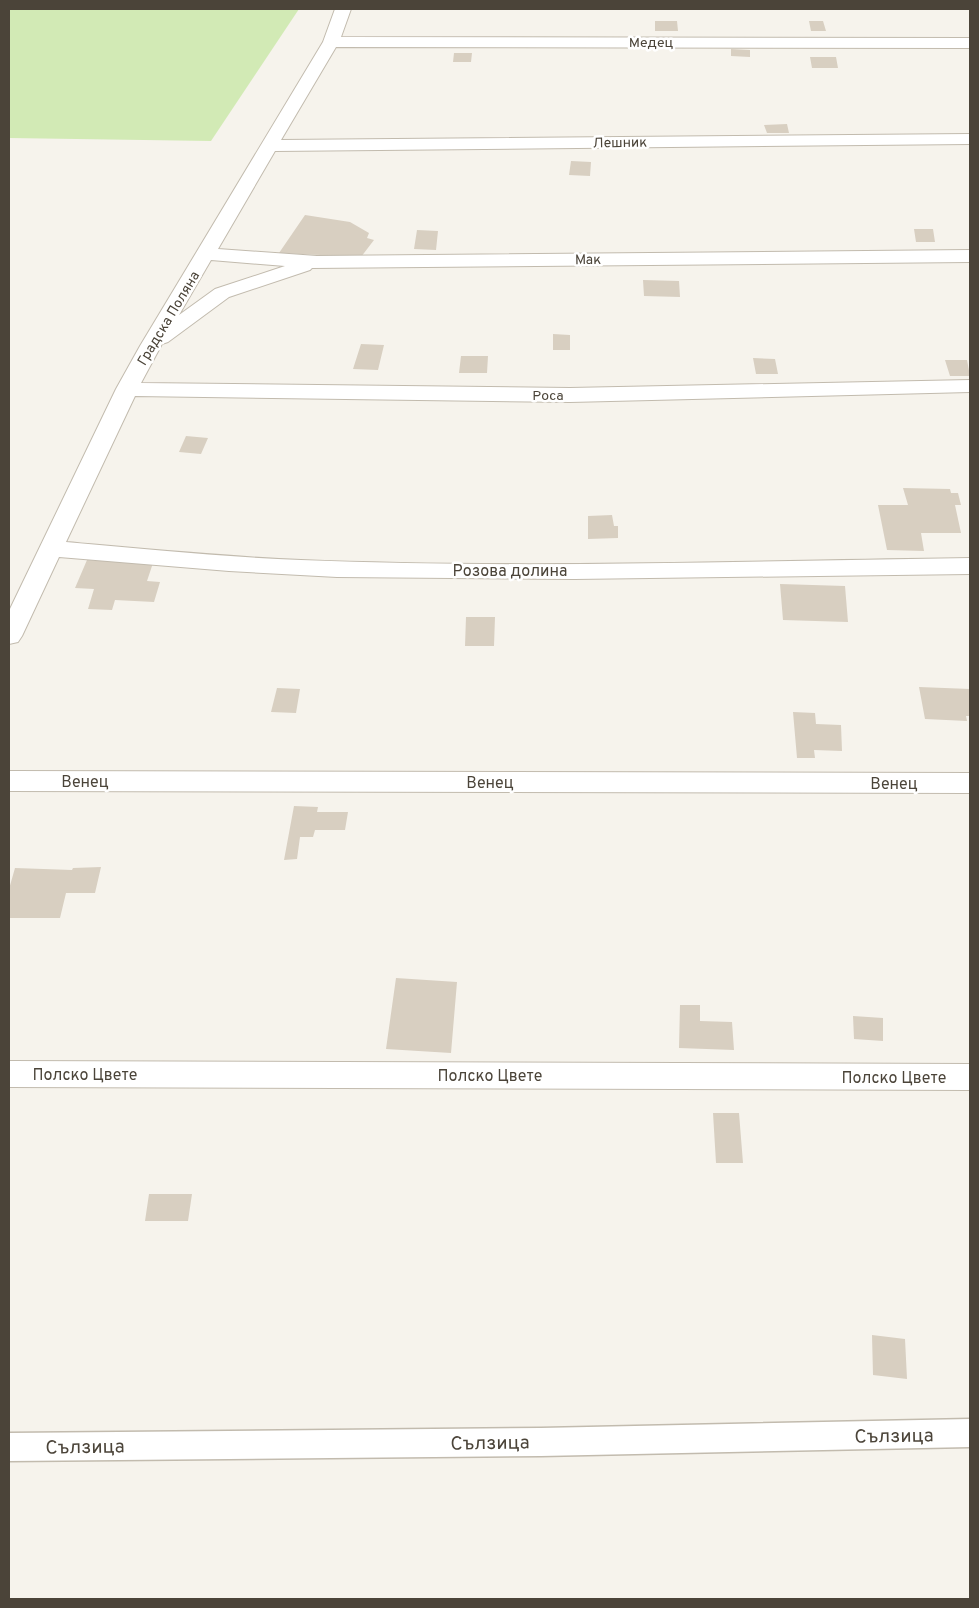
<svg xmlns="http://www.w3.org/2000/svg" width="979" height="1608" font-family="Overpass,sans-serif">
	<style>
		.green { fill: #d2eab5 }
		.building { fill: #d8cfc1 }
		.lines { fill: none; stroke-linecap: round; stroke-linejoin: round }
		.service-casing { stroke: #c2bbae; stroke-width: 3 }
		.minor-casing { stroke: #c2bbae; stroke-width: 2 }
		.service { fill: #fff; fill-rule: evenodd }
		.minor { fill: #fff; fill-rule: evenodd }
		.labels { text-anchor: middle; stroke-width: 5; stroke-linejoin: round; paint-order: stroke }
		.far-street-label { font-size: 14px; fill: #4b4439; stroke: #fff }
		.street-label { font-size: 16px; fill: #4b4439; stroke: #fff }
		.near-street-label { font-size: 19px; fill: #4b4439; stroke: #fff }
	</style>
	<rect width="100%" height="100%" fill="#f6f3ec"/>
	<path class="green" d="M9 9H299L211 141 9 138Z"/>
	<path class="building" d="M655 21H677L678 31H655Z
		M809 21H823L826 31H811Z
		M731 49 750 50V57L731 56Z
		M454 53H472L471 62H453Z
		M810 57H836L838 68H812Z
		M787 124 789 133H767L764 125Z
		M571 161 591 162 590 176 569 175Z
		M305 215 350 222 369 233 367 238 374 240 361 257 279 253Z
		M914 229H933L935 242H916Z
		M417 230 438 231 436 250 414 249Z
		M643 280 679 281 680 297 644 296Z
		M553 334 570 335V350H553Z
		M361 344 384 345 378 370 353 369Z
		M461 356H488L487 373H459Z
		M753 358 775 359 778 374H756Z
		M945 360H967L970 376H950Z
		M186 436 208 438 201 454 179 452Z
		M903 488 950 489 951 493H958L961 505H955L961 533H921L924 551 887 550 878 505H908Z
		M612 515 614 526H618V538L588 539V516Z
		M87 560 153 563 147 581 160 582 154 602 115 600 112 610 88 609 94 589 75 588Z
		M780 584 845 586 848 622 783 620Z
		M466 617H495L494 646H465Z
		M919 687 970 689V716H966L967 721 925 719Z
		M277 688 300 689 296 713 271 712Z
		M793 712 815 713 816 724 841 725 842 751 814 750 815 758H797Z
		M294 806 318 807 317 812H348L345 830H315L313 837H300L297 859 284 860Z
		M101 867 95 893H66L60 918H9V889L15 868 72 870 73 868Z
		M396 978 457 982 451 1053 386 1049Z
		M680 1005H700V1021L732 1022 734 1050 679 1048Z
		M853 1016 883 1018V1041L854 1039Z
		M713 1113H739L743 1163H716Z
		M149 1194H192L188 1221H145Z
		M872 1335 905 1339 907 1379 873 1375Z"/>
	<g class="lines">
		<g class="service-casing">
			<path id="service" d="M970 1419V1447L541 1456 9 1461V1433L541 1428Z"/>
		</g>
		<g class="minor-casing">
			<path id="minor" d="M335 9H351L341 37 970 38V48L336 47 281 140 970 134V144L275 151 218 249 317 256 970 250V262L312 268 310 270 229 297 168 342 162 344 141 383 570 388 970 380V392L570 402 135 396 66 542C144 549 223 557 301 560 524 569 747 561 970 558V574L574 579 337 577 229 571 59 557 22 636 18 642 9 644V611L116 389 140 346 323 42ZM211 260 285 266 215 289 179 315Z
				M9 771 970 773V793L9 791Z
				M9 1061 970 1064V1090L9 1087Z"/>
		</g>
		<use href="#service" class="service"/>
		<use href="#minor" class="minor"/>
	</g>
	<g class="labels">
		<g class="far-street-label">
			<text x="651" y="47">Медец</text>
			<text transform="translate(620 142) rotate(-1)" y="5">Лешник</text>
			<text transform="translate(588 259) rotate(-1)" y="5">Мак</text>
			<text transform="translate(168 318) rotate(-59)" y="5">Градска Поляна</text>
			<text x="548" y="400">Роса</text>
		</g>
		<g class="street-label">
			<text x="510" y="576">Розова долина</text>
			<text x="85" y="787">Венец</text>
			<text x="490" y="788">Венец</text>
			<text x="894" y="789">Венец</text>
			<text x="85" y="1080">Полско Цвете</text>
			<text x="490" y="1081">Полско Цвете</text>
			<text x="894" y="1083">Полско Цвете</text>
		</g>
		<g class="near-street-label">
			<text transform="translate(894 1435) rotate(-1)" y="7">Сълзица</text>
			<text transform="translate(490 1442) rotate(-1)" y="7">Сълзица</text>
			<text transform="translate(85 1446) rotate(-1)" y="7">Сълзица</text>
		</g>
	</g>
	<rect width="979" height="1608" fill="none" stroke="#4b4439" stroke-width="20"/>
</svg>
